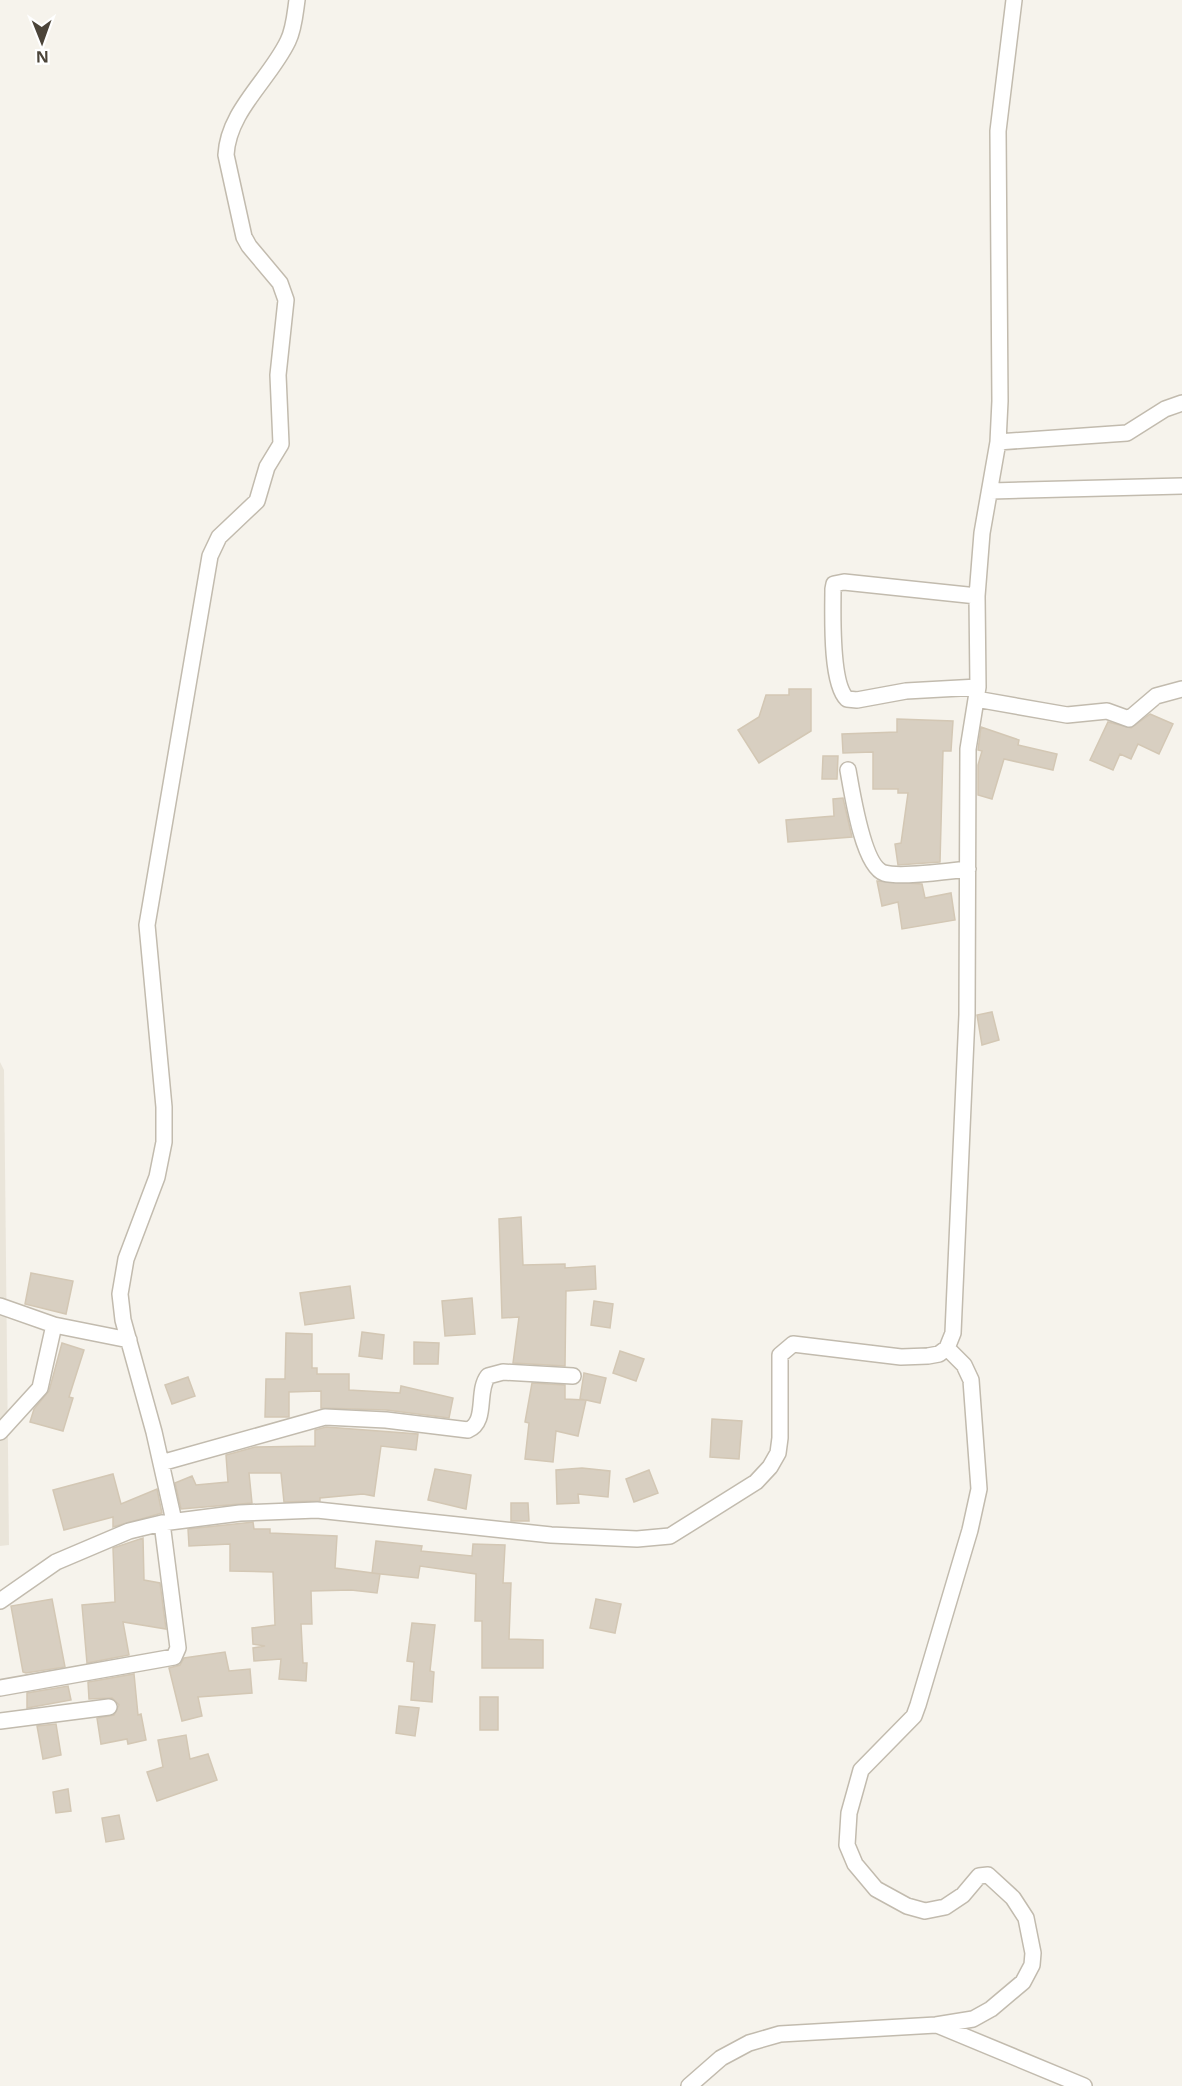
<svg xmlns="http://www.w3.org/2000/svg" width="1182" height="2086" font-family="'Noto Sans',sans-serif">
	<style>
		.residential { fill: #eae5da }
		.building { fill: #d8cfc1; stroke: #d3c7b4; stroke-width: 1.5 }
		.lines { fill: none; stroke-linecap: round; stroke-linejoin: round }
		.street-casing { stroke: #c2bbae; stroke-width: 18 }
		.street { stroke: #fff; stroke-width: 15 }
	</style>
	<rect width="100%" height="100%" fill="#f6f3ec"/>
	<path class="residential" d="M0 1062 4 1070 9 1545 0 1546Z"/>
	<path class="building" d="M789 689H811V731L759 763 738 730 759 717 766 695H789Z
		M1150 714 1173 724 1159 754 1138 744 1131 759 1120 754 1113 770 1090 760 1108 722 1131 728Z
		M897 719 953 721 951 751H943L940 862 898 865 895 844 901 843 908 793H898V789H873V752L843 753 842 734 897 732Z
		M981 727 1019 740 1018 745 1057 754 1053 770 1004 759 992 799 978 795V765L982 751 978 750Z
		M823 756H838L837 779H822Z
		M843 798 852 837 788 842 786 820 834 816 833 799Z
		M877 881 922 884 925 898 951 893 955 920 902 929 898 902 882 906Z
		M992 1012 999 1040 982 1045 977 1015Z
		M521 1217 523 1265 565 1264V1268L595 1266 596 1289 566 1291 565 1366 513 1363 519 1317 502 1318 499 1219Z
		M31 1273 73 1281 66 1314 25 1304Z
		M350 1286 354 1318 305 1325 300 1293Z
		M472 1298 475 1334 445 1336 442 1301Z
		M594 1301 613 1304 610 1328 591 1325Z
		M362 1332 384 1335 382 1359 359 1356Z
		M286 1333 312 1334V1368H317V1374H349V1390L400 1393 401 1386 453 1398 449 1418 386 1410 321 1408V1391L289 1392V1417H265L266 1379H285Z
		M414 1342 439 1343 438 1364H414Z
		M62 1343 84 1350 69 1397 73 1398 63 1431 30 1422 34 1409 49 1391Z
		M620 1351 644 1359 636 1381 613 1373Z
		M584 1373 606 1378 600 1403 586 1400 578 1436 556 1431 553 1462 525 1459 529 1423 525 1422 532 1383 565 1385V1399L585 1400 580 1399Z
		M188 1377 195 1396 172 1404 165 1385Z
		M712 1419 742 1421 739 1459 710 1457Z
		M326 1427 418 1434 416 1450 381 1446 374 1496 363 1494 320 1498V1501L284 1502 281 1473H249L252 1503 181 1509 175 1483 192 1476 196 1485 228 1482 226 1455 255 1447 315 1446V1430Z
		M582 1468 610 1471 608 1497 578 1494 579 1503 557 1504 556 1470Z
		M435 1469 471 1475 466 1509 428 1500Z
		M649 1470 658 1493 634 1502 626 1479Z
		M113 1474 121 1504 157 1489 162 1513 113 1527V1517L64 1530 53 1490Z
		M511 1503H528L529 1521H511Z
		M253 1522 254 1529H270V1533L337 1536 335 1568 380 1574 377 1593 351 1590 311 1591 312 1624H301L303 1663H307L306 1681 279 1679 281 1659 254 1661 253 1648 265 1646 253 1644 252 1628 275 1625 273 1572 230 1571V1544L189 1546 188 1529Z
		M143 1538 144 1580 160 1583 166 1629 123 1622 129 1655 87 1663 82 1605 115 1602 113 1548Z
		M376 1541 422 1546 421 1551 472 1556 473 1544 505 1545 503 1583H511L509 1639 543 1640V1668H482V1621H475L476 1574 420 1566 418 1578 372 1573Z
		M52 1599 65 1667 26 1673 23 1672 11 1606Z
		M596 1599 621 1604 615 1633 590 1628Z
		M412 1623 435 1625 430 1671 434 1672 432 1702 411 1700 414 1662 407 1661Z
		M225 1652 229 1671 250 1669 252 1693 198 1697 202 1716 182 1721 169 1668 180 1665 184 1658Z
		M134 1674 138 1715 141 1714 146 1740 128 1744 127 1739 101 1744 97 1718 114 1715 119 1705 112 1698 89 1699 88 1682Z
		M68 1686 71 1700 27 1708V1693Z
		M480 1697H498V1730H480Z
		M399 1706 419 1708 415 1736 396 1733Z
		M56 1724 61 1755 43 1759 37 1726Z
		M186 1735 190 1759 208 1754 217 1780 157 1801 147 1772 163 1767 158 1740Z
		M68 1789 71 1811 56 1813 53 1792Z
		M119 1815 124 1839 106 1842 102 1818Z"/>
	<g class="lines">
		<g class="street-casing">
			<path id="street" d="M998 442 1127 433 1165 409 1182 403
				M991 491 1182 486
				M977 596 844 582 834 584 833 589C833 612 830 683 847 699L857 700 906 691 978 687
				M976 699 1067 715 1107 711 1129 719 1156 696 1182 689
				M848 770C852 792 863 866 884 873 901 878 948 871 968 869
				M0 1306 54 1325 129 1340
				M0 1432 40 1388 54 1325
				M161 1463 325 1417 386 1420 468 1430C488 1422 476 1391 488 1376L503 1372 573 1376
				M174 1521 154 1432 123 1320 120 1294 126 1259 157 1177 164 1142V1107L147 925 210 556 219 537 257 501 267 467 281 444 278 375 286 300 280 283 249 246 244 237 226 155C228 111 270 79 288 41 294 29 295 14 297 0
				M0 1601 56 1562 129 1531 162 1523 240 1513 317 1510 551 1535 637 1539 670 1536 756 1482 770 1467 778 1453 780 1438V1355L793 1344 901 1357 928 1356 939 1354 947 1348 953 1333 967 1015 968 749 978 687 977 596 982 533 998 442 1000 401 998 131 1014 0
				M0 1688 174 1657 178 1648 177 1640 162 1523
				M0 1721 109 1707
				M937 2025 1084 2086
				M689 2086 721 2058 749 2043 780 2034 936 2025 973 2019 991 2009 1023 1982 1032 1965 1033 1953 1026 1918 1013 1898 988 1875 979 1876 963 1895 945 1907 925 1911 907 1906 876 1889 855 1864 847 1845 849 1813 861 1770 914 1716 918 1705 970 1530 979 1489 971 1380 964 1365 947 1348"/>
		</g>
		<use href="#street" class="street"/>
	</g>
	<g transform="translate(42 42) rotate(179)" stroke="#ffffff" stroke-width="4.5" paint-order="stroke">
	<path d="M0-4.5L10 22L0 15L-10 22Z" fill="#4b4439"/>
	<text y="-9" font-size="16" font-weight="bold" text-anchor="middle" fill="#4b4439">N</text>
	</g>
</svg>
